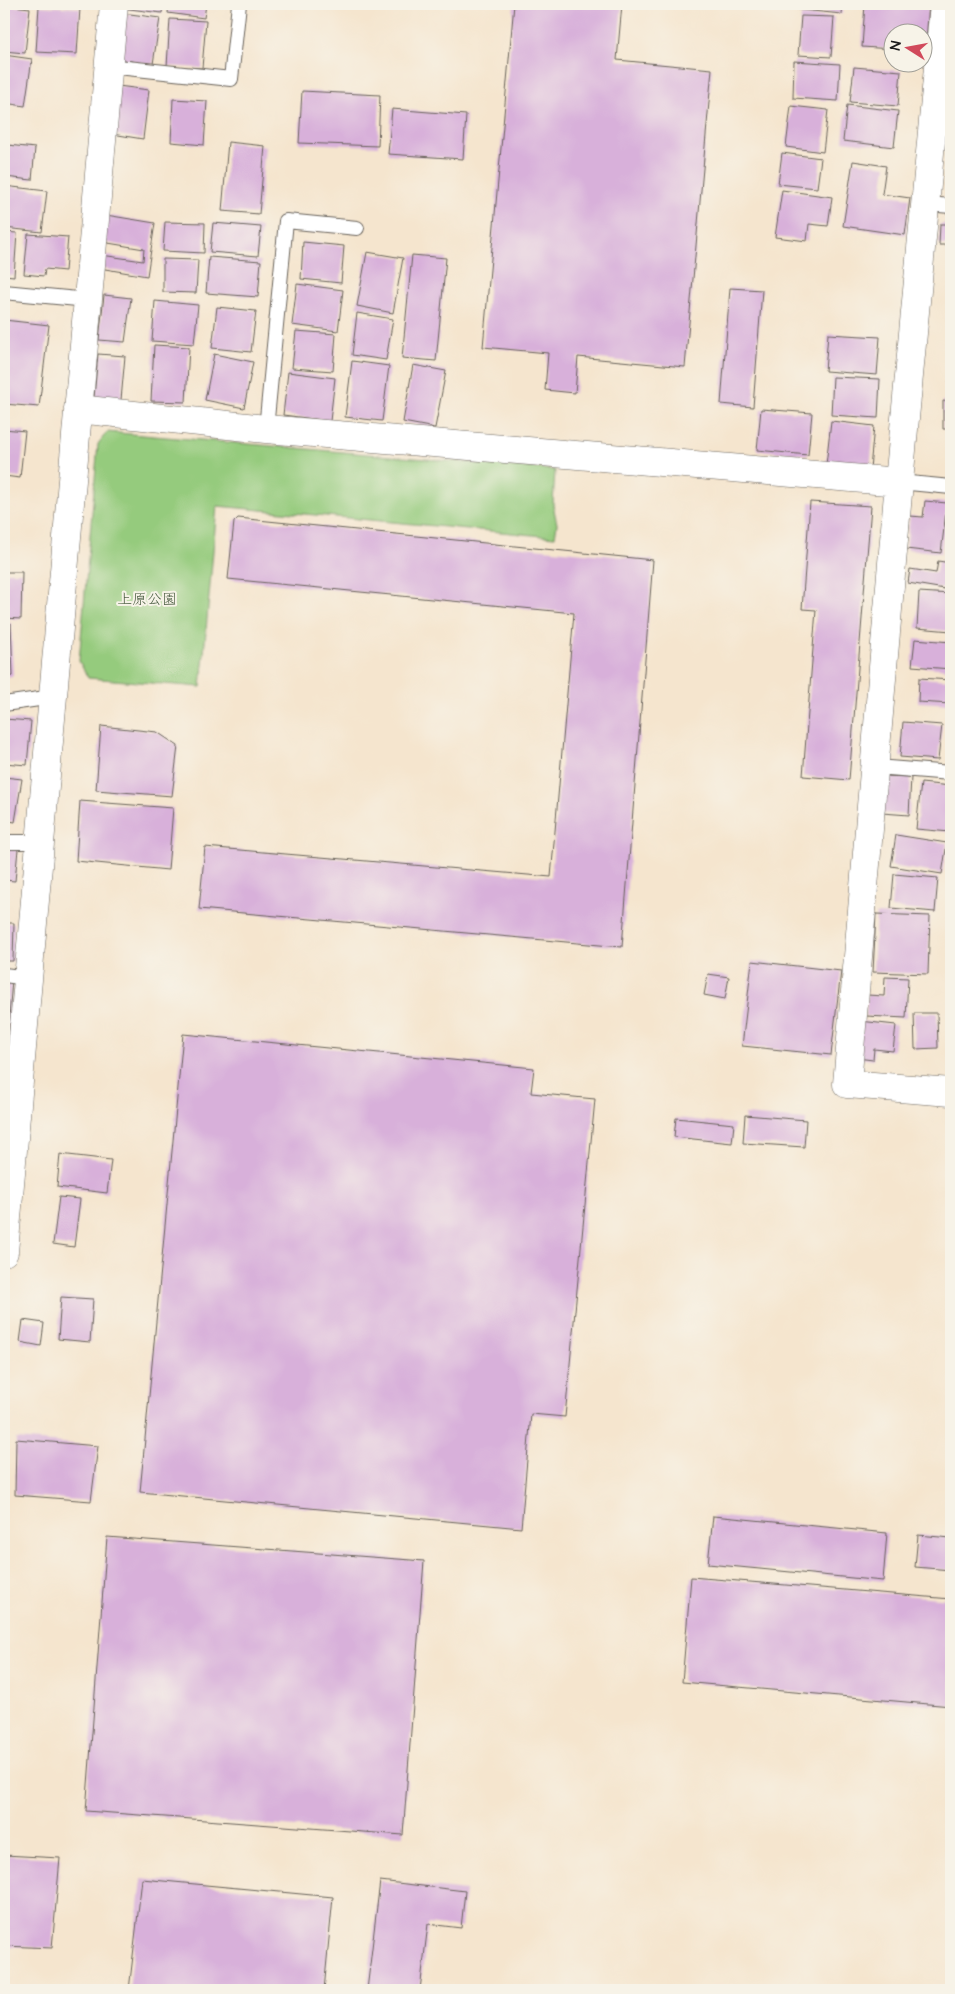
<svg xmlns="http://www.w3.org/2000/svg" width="955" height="1994" font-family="'Architects Daughter','Klee One',sans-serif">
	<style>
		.green { fill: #95cb7d; stroke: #58744c }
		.building { fill: #d8b0da }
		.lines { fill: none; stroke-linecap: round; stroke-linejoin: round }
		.service-casing { stroke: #68625a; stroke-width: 16 }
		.minor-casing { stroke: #68625a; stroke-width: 29 }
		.service { stroke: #fff; stroke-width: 14 }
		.minor { stroke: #fff; stroke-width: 28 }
		.labels { text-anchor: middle; stroke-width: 4; stroke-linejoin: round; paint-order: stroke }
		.park-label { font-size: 15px; fill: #46593e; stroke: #f7f3e8 }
	</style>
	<rect width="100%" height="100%" fill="#f7f3e8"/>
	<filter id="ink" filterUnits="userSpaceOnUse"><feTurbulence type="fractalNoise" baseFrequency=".02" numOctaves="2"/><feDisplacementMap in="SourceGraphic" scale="10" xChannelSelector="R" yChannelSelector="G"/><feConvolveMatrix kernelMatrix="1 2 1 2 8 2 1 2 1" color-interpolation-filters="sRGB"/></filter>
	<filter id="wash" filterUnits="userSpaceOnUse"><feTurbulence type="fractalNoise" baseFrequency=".0096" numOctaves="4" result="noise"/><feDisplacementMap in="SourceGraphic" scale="20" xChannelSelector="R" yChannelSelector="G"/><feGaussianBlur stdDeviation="1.12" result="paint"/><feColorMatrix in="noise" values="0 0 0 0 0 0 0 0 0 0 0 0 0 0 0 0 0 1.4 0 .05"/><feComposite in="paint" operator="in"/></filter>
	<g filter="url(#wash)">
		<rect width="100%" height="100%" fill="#f5e5ce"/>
		<path class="green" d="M107 432 555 470 553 505 557 524 555 537 217 506 201 687 88 678 79 661 98 444Z"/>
		<g id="blocks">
			<path class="building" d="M122 4H163L162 13 121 8Z
				M169 4H206L204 18 168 13Z
				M514 4H622L617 60 712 69 685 367 578 357 575 393 545 390 548 353 483 347Z
				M793 4H843L842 14 792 9Z
				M865 4H929L925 52 922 51V32H892V49L862 47Z
				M4 5 30 8 25 53 4 51Z
				M39 6 80 8 77 54 36 52Z
				M115 12 160 18 153 64 109 58Z
				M801 16 834 17 831 57 798 55Z
				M170 19 206 21 202 68 167 66Z
				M4 55 32 59 25 106 4 103Z
				M794 61 840 64 838 101 793 98Z
				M854 67 901 71 898 106 850 102Z
				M118 86 149 90 143 139 112 134Z
				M302 91 380 95 378 146 299 143Z
				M173 99 207 101 204 145 171 142Z
				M847 105 898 111 894 147 843 141Z
				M791 106 828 110 823 152 786 147Z
				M392 109 466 115 463 159 388 154Z
				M228 142 265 146 259 214 222 211Z
				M8 145 35 148 32 180 5 177Z
				M782 153 821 158 817 188 778 184Z
				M853 161 886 166 882 194 910 198 905 235 843 226Z
				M950 183H951V200L948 199Z
				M4 186 47 191 42 232 4 228Z
				M782 190 832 197 828 226 809 224 807 241 775 237Z
				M106 215 155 223 147 276 99 268 101 255 143 261 144 249 102 242Z
				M165 222 205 223 204 253 163 251Z
				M213 223 261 227 258 256 210 252Z
				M940 224H951V245H939Z
				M4 232 17 233 14 276 4 275Z
				M28 234 68 237 65 271 45 269 44 276 24 274Z
				M303 242 344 246 341 283 301 279Z
				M367 252 403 258 393 313 357 306Z
				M412 255 446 258 436 361 402 358Z
				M209 257 261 261 258 297 206 293Z
				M163 259 198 260 196 293 163 292Z
				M297 284 343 290 338 331 292 325Z
				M730 288 762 290 753 407 721 404Z
				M104 295 131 298 125 342 99 340Z
				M155 301 198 305 194 344 152 341Z
				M217 307 256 311 251 352 212 348Z
				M357 313 393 319 386 360 352 355Z
				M4 320 49 325 39 407 4 404Z
				M296 331 336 334 333 371 292 368Z
				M828 334 880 337 877 375 825 371Z
				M154 345 189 347 186 402 151 401Z
				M98 354 125 356 121 400 94 398Z
				M214 354 253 362 244 408 205 400Z
				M950 359H951V387H948Z
				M352 361 389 366 382 421 345 417Z
				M413 365 446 371 435 428 403 422Z
				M288 372 335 378 330 421 283 415Z
				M833 377 880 379 878 418 831 415Z
				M943 401 951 402V429H943Z
				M761 409 812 413 808 455 757 450Z
				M831 421 874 426 870 469 826 465Z
				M4 429 25 431 20 478 4 476Z
				M925 501 947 503 941 553 906 549 910 516 923 517Z
				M810 502 871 506 849 780 803 776 816 610 802 609Z
				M238 518 653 560 622 947 199 909 205 847 551 877 574 613 228 579 234 522Z
				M938 561 951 563V590L908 583 910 569 936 573Z
				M4 572H22L21 619 4 618Z
				M919 592 951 594V631L917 628Z
				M11 623 13 676 4 677V624Z
				M915 639 951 642V669L912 666Z
				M919 678 951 680V704L918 702Z
				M4 719 31 721 27 765 4 763Z
				M903 722 942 725 938 760 900 757Z
				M101 726 157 732 178 746 172 796 96 790Z
				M884 776 911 777 909 815 882 813Z
				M4 777 22 779 15 822 4 820Z
				M921 783 951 786 950 832 916 829Z
				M80 801 173 808 168 870 76 861Z
				M896 835 947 843 942 874 891 866Z
				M4 848 18 849 15 881 4 880Z
				M894 874 938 878 935 912 891 908Z
				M876 914 930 916 928 974 873 972Z
				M4 923H14L13 961H4Z
				M752 961 841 971 831 1055 742 1046Z
				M708 974 729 977 725 999 704 995Z
				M885 977 908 978 906 1018 866 1016 867 995 884 996Z
				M4 979 12 980 5 1065H4Z
				M914 1013H937L938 1048 915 1049Z
				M860 1021 896 1025 893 1051 874 1049 873 1060 857 1058Z
				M183 1034 534 1068 531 1093 595 1099 565 1417 531 1414 521 1528 140 1492Z
				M745 1115 806 1120 804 1147 743 1143Z
				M676 1118 734 1124 732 1143 674 1137Z
				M60 1154 111 1160 107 1193 57 1187Z
				M59 1197 80 1199 74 1247 53 1244Z
				M61 1297 93 1299 90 1342 58 1339Z
				M23 1320 44 1323 41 1346 20 1342Z
				M16 1439 98 1446 91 1501 15 1495Z
				M713 1516 887 1533 883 1581 708 1564Z
				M918 1535 951 1538V1570L915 1567Z
				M107 1537 424 1561 403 1835 86 1811Z
				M691 1577 951 1599V1706L682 1682Z
				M4 1855 60 1858 52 1948 4 1946Z
				M142 1879 333 1897 324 1990H129Z
				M380 1881 465 1891 461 1928 428 1924 420 1990H367Z"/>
		</g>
	</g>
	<g filter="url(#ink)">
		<use href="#blocks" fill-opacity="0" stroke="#68625a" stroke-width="1"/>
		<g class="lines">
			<g class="service-casing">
				<path id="service" d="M108 66 231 79 239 4
					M927 204 951 206
					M4 292 88 300
					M266 429 286 221 357 228
					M899 482 951 487
					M4 704 53 697
					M876 767 951 773
					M4 842H40
					M4 975 28 978"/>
			</g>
			<g class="minor-casing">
				<path id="minor" d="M944 4 899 482 847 1084 951 1092
					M78 409 266 429 899 482
					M4 1252 114 4"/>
			</g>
			<use href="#service" class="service"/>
			<use href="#minor" class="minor"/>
		</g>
	</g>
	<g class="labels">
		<g class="park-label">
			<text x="147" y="604">上原公園</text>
		</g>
	</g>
	<rect width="955" height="1994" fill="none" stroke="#f7f3e8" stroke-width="20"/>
	<g transform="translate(908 48) rotate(281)"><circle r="24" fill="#f7f3e8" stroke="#9f9d96"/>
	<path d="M0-4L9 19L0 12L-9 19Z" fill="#d1495b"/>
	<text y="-8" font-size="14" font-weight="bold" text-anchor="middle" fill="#1c1c1c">N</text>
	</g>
</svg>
